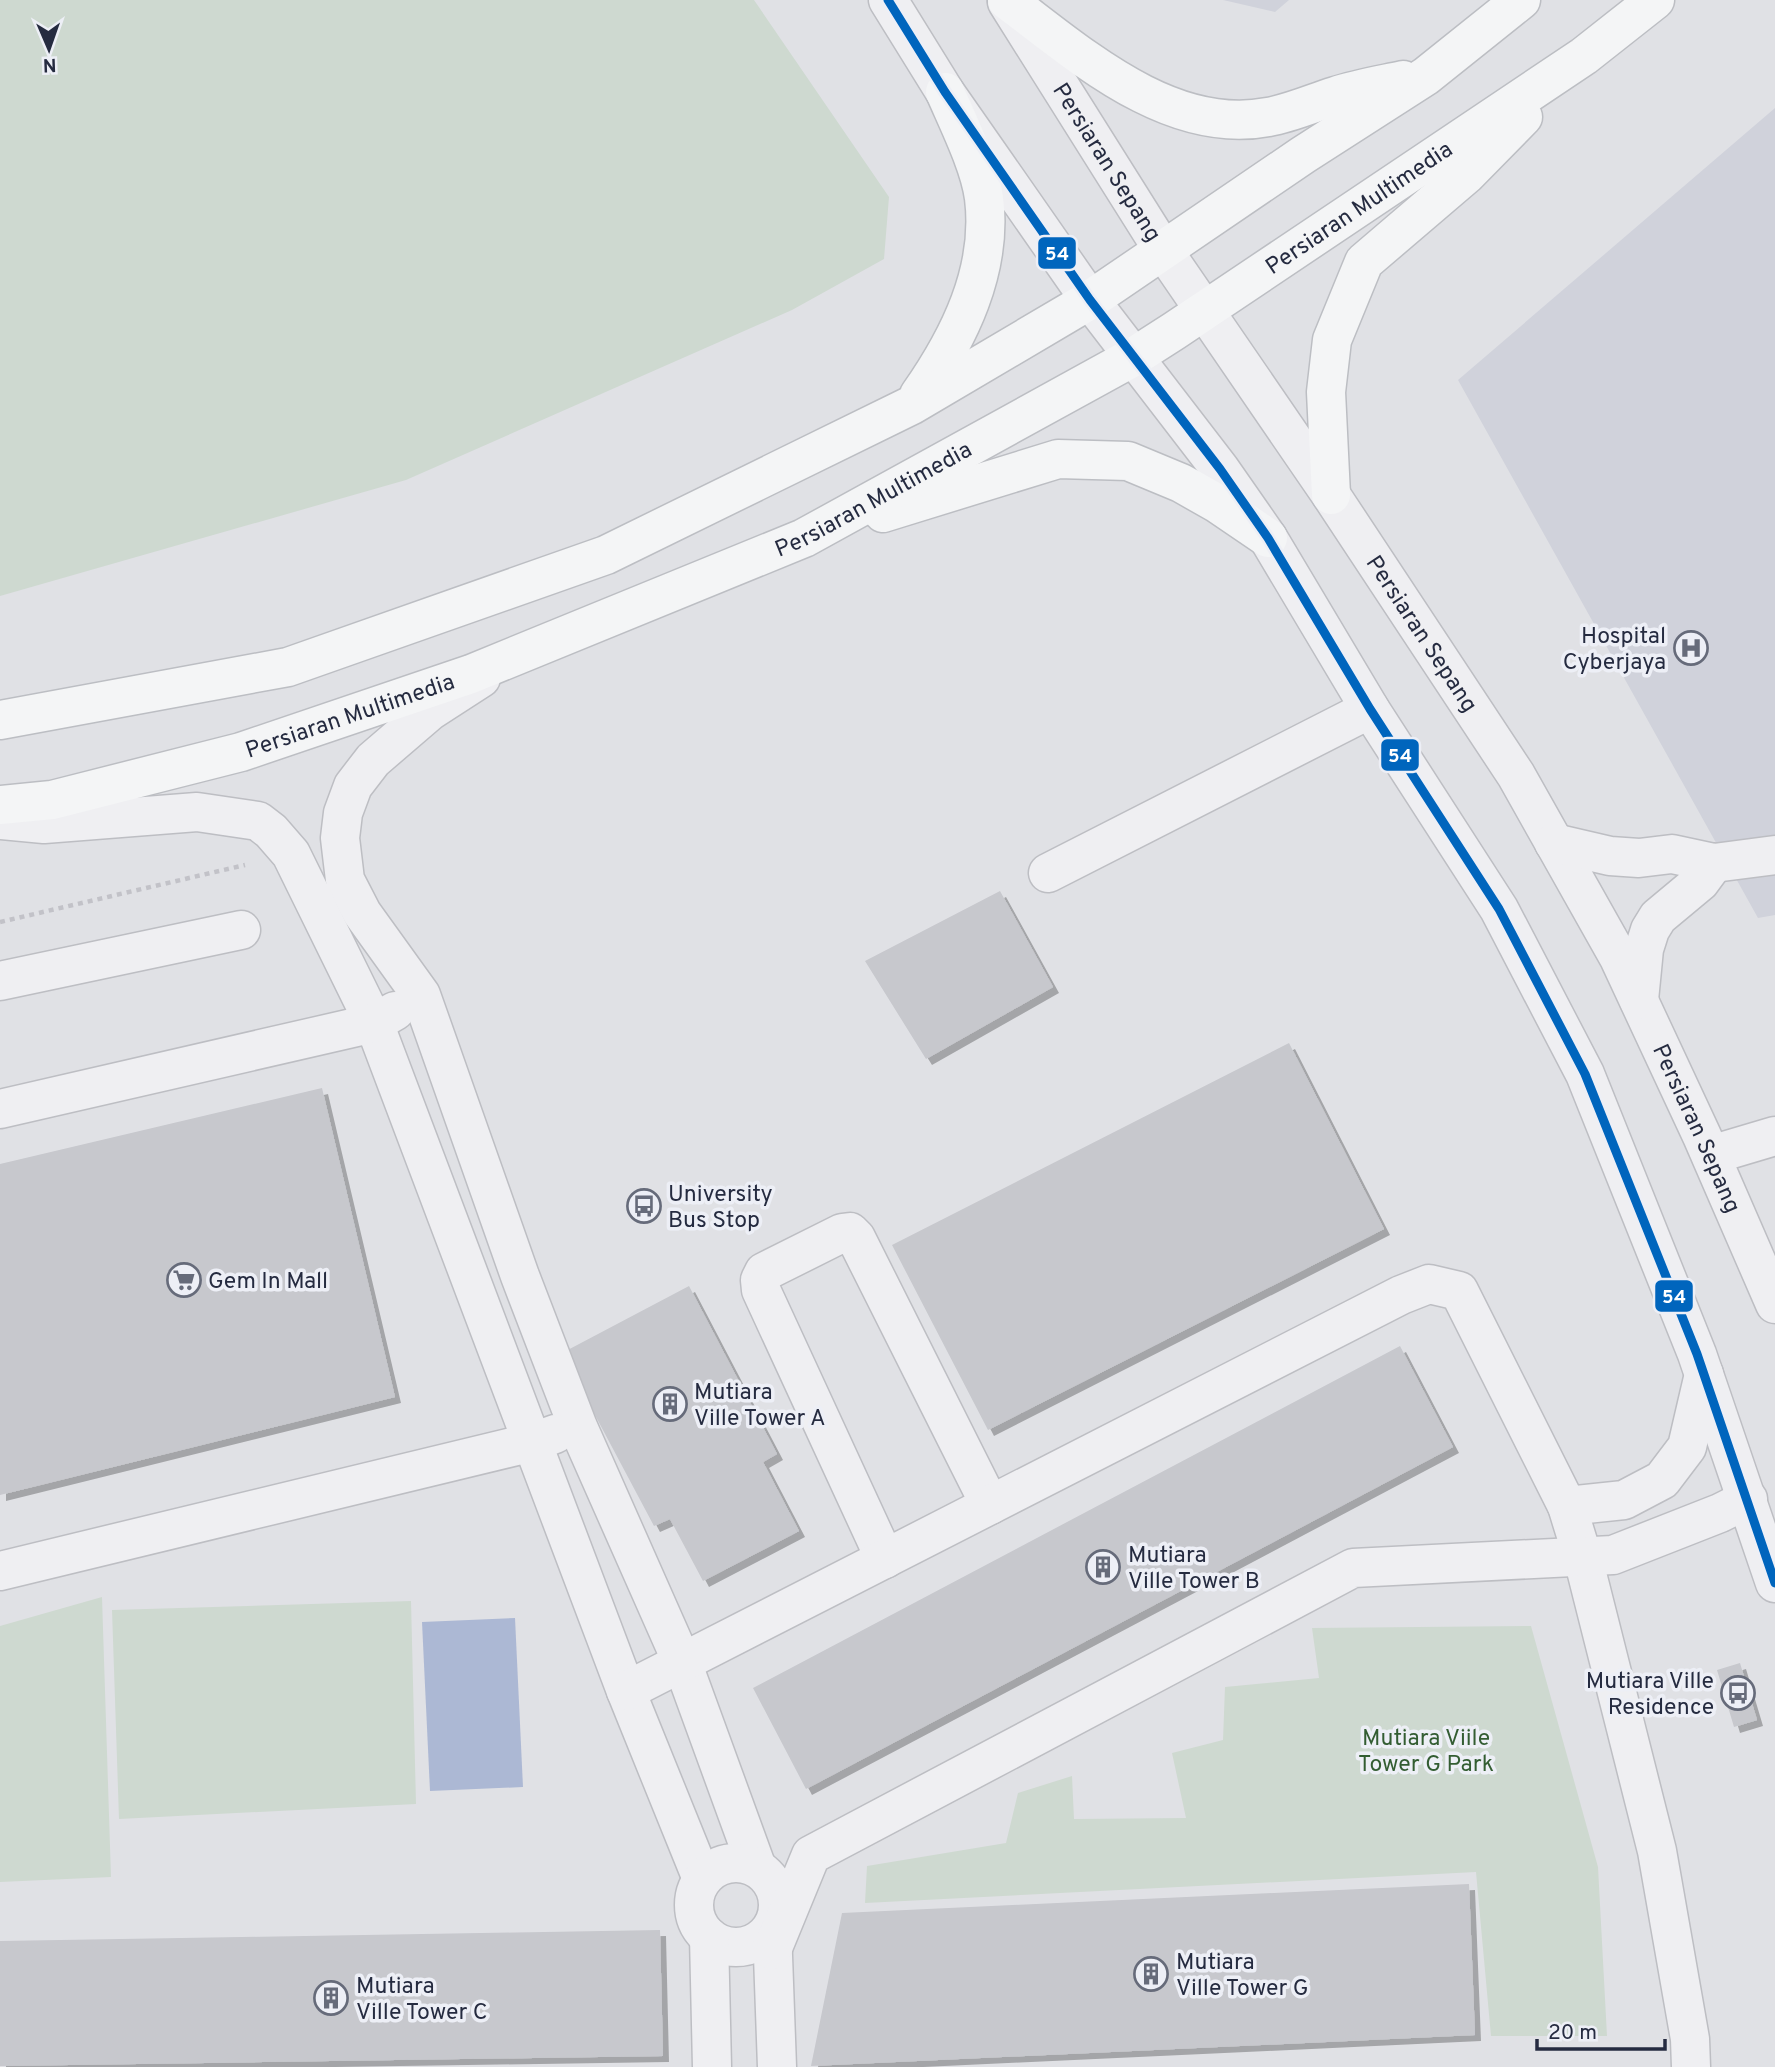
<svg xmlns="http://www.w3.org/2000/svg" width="1775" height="2067" font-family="Overpass,sans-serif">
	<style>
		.built { fill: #d0d2db }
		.green { fill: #ced9d0 }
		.water { fill: #acb8d4 }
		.building { fill: #c7c8cd; filter: url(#shadow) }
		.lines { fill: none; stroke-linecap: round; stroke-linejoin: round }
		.minor-casing { stroke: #bdbec3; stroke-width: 41 }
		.major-casing { stroke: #bcbec3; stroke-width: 41 }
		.path { stroke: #c2c2c8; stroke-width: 4.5; stroke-dasharray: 5 5; stroke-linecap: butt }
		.minor { stroke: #efeff2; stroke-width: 38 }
		.major { stroke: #f4f5f6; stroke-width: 38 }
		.bus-1-casing { stroke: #edeff6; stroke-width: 14 }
		.bus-1 { stroke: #0065bd; stroke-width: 9 }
		.labels { text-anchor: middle; stroke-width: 7; stroke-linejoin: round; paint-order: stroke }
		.street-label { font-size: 23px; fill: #252b40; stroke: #edeff6 }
		.poi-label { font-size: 23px; fill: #252b40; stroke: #edeff6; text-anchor: start }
		.park-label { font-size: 23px; fill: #335d32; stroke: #edeff6 }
		.line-badge { stroke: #edeff6; stroke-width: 2.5 }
		.badge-label { font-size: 19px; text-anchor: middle; font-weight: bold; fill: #fff }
	</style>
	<defs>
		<filter id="shadow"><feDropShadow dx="6" dy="6" stdDeviation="0" flood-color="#0004"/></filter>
	</defs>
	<rect width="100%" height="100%" fill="#e0e1e5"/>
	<path class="built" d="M1223 0H1289L1275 12Z
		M1775 108V915L1758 918 1458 380Z"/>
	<path class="green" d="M0 0H754L889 197 884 259 792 310 406 480 0 596Z
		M102 1597 111 1877 0 1882V1626Z
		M411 1601 416 1804 119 1819 112 1610Z
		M1531 1626 1598 1867 1607 2036H1491L1476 1872 865 1903 867 1866 1006 1843 1018 1793 1072 1776 1074 1819 1186 1818 1172 1753 1223 1740 1225 1687 1319 1678 1312 1628Z"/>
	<path class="water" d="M515 1618 523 1787 430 1791 422 1622Z"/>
	<path class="building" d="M1000 891 1053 987 926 1059 865 961Z
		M1289 1043 1384 1229 988 1430 892 1245Z
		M322 1088 395 1397 0 1495V1164Z
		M689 1286 777 1454 763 1462 799 1531 703 1581 670 1519 654 1526 562 1353Z
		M1400 1346 1453 1447 806 1789 753 1688Z
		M1740 1663 1757 1720 1734 1727 1717 1670Z
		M1469 1884 1475 2035 811 2066 842 1913Z
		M660 1930 663 2056 0 2066V1941Z"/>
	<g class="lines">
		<g class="minor-casing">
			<g id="minor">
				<path d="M888 0 945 92 1090 300 1220 469 1268 538 1370 709 1499 909 1585 1074 1697 1354 1775 1583"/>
				<path id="s1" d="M1007 2 1163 250 1331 495 1516 775 1619 958 1702 1136 1775 1304"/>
				<path d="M481 678 430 711 373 760 353 786 343 813 340 838 345 880 362 913 421 995 520 1276 578 1427 682 1662 757 1868"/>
				<path d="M0 820 44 824 197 812 258 821 271 831 291 854 374 1023 626 1691 702 1879"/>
				<path d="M1554 843 1610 856 1639 858 1672 854 1714 863 1775 855"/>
				<path d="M1048 873 1370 709"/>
				<path d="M0 981 241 930"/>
				<path d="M1639 1000 1644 949 1650 930 1658 917 1700 882 1714 863"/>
				<path d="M0 1109 374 1023 395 1011"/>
				<path d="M1711 1155 1775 1136"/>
				<path d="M1567 1506 1624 1500 1662 1480 1687 1447 1704 1374"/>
				<path d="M885 1559 761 1290 760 1280 764 1272 842 1233 850 1232 856 1238 990 1505"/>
				<path d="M0 1571 533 1442 555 1434"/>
				<path d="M626 1691 1401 1295 1429 1284 1459 1291 1567 1506 1583 1558 1657 1851 1690 2039 1691 2067"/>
				<circle cx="736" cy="1905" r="42"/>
				<path d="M772 1928 777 2067"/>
				<path d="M709 1937 712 2067"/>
				<path d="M772 1950 811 1855 1353 1568 1613 1555 1720 1513 1748 1499"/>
			</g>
		</g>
		<g class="major-casing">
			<g id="major">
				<path d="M1007 0C1079 54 1170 136 1268 117 1291 113 1313 103 1335 96 1357 89 1380 85 1403 80"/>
				<path d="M919 395C959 338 993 270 984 198 980 166 958 122 945 92"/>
				<path d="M1331 495 1326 392 1332 340 1364 262 1467 174 1523 117"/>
				<path d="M883 513 1058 459 1128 461 1181 483 1218 504 1268 538"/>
				<path d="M0 720 288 667 606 555 912 405 1090 300 1303 155 1426 76 1521 0"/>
				<path id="s2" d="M0 805 52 800 241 752 471 674 804 538 1135 356 1174 331 1584 56 1655 0"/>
			</g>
		</g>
		<path class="path" d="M0 922 245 865"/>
		<use href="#minor" class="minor"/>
		<use href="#major" class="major"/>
		<g class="bus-1-casing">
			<path id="bus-1" d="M888 0 945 92 1090 300 1220 469 1268 538 1370 709 1499 909 1585 1074 1697 1354 1775 1583"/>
		</g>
		<use href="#bus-1" class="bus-1"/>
	</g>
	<defs>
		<g id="hospital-ring" transform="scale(1.75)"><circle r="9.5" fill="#edeff6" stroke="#666b7a" stroke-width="1.5"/><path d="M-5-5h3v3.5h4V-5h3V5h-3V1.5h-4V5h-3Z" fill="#666b7a"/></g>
		<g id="bus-ring" transform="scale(1.75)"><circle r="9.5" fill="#edeff6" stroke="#666b7a" stroke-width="1.5"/><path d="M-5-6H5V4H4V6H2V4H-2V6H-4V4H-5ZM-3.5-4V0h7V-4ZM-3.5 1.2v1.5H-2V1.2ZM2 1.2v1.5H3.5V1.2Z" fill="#666b7a"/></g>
		<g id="supermarket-ring" transform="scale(1.75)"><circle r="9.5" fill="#edeff6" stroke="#666b7a" stroke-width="1.5"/><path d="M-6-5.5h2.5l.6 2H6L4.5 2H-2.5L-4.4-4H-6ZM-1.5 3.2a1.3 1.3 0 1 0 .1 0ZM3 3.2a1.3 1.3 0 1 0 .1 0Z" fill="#666b7a"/></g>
		<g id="building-ring" transform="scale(1.75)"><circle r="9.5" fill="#edeff6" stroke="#666b7a" stroke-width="1.5"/><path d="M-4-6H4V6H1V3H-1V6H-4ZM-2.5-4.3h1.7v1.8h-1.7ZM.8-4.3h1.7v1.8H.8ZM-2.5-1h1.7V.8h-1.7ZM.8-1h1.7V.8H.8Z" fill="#666b7a"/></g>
	</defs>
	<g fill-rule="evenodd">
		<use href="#hospital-ring" x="1691" y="648"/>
		<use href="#bus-ring" x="644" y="1206"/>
		<use href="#supermarket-ring" x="184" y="1280"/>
		<use href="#building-ring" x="670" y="1404"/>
		<use href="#building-ring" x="1103" y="1567"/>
		<use href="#bus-ring" x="1738" y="1693"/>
		<use href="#building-ring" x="1151" y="1974"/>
		<use href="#building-ring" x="331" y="1998"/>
	</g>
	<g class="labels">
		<g class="street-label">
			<text dy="8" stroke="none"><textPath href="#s1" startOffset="189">Persiaran Sepang</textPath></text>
			<text dy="8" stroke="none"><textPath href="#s2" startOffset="1496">Persiaran Multimedia</textPath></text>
			<text dy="8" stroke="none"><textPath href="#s2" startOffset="929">Persiaran Multimedia</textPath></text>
			<text dy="8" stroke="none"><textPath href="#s1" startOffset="756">Persiaran Sepang</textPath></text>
			<text dy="8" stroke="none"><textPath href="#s2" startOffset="362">Persiaran Multimedia</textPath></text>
			<text dy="8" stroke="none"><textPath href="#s1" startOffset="1323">Persiaran Sepang</textPath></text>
		</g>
		<g class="poi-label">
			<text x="1666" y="643" text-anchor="end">Hospital<tspan x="1666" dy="26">Cyberjaya</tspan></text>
			<text x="668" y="1201">University<tspan x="668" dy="26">Bus Stop</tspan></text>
			<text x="208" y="1288">Gem In Mall</text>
			<text x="694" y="1399">Mutiara<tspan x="694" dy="26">Ville Tower A</tspan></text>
			<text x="1128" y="1562">Mutiara<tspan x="1128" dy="26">Ville Tower B</tspan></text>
			<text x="1714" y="1688" text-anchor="end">Mutiara Ville<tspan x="1714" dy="26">Residence</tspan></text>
			<text x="1176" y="1969">Mutiara<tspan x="1176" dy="26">Ville Tower G</tspan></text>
			<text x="356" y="1993">Mutiara<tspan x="356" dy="26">Ville Tower C</tspan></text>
		</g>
		<g class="park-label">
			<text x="1426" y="1745">Mutiara Viile<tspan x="1426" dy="26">Tower G Park</tspan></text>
		</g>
	</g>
	<g class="line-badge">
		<rect x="1037" y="236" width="40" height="34" rx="7" fill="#0065bd"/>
		<rect x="1380" y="738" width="40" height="34" rx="7" fill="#0065bd"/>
		<rect x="1654" y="1279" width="40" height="34" rx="7" fill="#0065bd"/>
	</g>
	<g class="badge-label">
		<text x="1057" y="260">54</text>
		<text x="1400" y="762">54</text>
		<text x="1674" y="1303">54</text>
	</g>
	<g transform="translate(49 49) rotate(178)" stroke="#edeff6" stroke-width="5" paint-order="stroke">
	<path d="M0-5L12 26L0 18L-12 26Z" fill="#252b40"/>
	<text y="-10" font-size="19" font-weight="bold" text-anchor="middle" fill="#252b40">N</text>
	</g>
	<path d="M1537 2039v10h128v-10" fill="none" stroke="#252b40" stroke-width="3.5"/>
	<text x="1548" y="2039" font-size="21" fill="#252b40" stroke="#edeff6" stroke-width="5" paint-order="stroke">20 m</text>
</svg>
